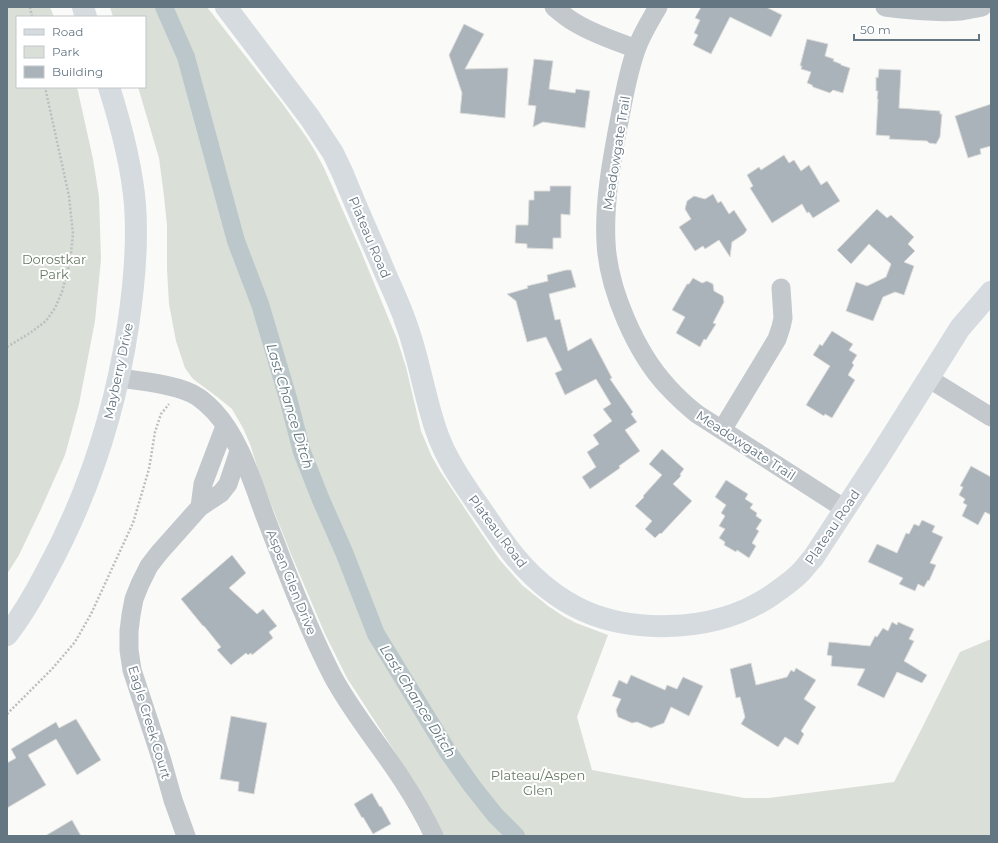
<svg xmlns="http://www.w3.org/2000/svg" width="998" height="843" font-family="Montserrat,sans-serif">
	<style>
		.green { fill: #dadfd7 }
		.lines { fill: none; stroke-linecap: round; stroke-linejoin: round }
		.canal { stroke: #bbc7cb; stroke-width: 18 }
		.building { fill: #aab3b9; stroke: #dcdcda }
		.path { stroke: #bbbfc2; stroke-width: 2.5; stroke-dasharray: 2 2; stroke-linecap: butt }
		.street { stroke: #c3c8cc; stroke-width: 19 }
		.secondary { stroke: #d6dbdf; stroke-width: 22 }
		.labels { text-anchor: middle; stroke-width: 4; stroke-linejoin: round; paint-order: stroke }
		.street-label { font-size: 13px; fill: #657683; stroke: #fff }
		.park-label { font-size: 13px; fill: #687a64; stroke: #fff }
		.water-label { font-size: 14px; font-style: italic; fill: #60757c; stroke: #fff }
	</style>
	<rect width="100%" height="100%" fill="#fafaf8"/>
	<path class="green" d="M7 7H50L54 17H17V87H77L93 159 99 197 101 259 95 321 79 404 65 455 41 509 19 555 7 574Z
		M110 7H207L282 103 307 138 315 151 324 168 360 249 397 339 406 367 421 431 432 457 440 471 475 524 499 559 522 585 548 606 563 616 576 623 608 635 577 717 592 770 744 798H769L894 782 919 734 960 652 991 639V836H443L425 800 408 772 347 678 325 634 291 554 261 479 250 444 243 428 232 409 216 396 193 379 185 368 176 341 169 304 167 269V225L164 196 159 158 138 87H145V17H113Z"/>
	<g class="lines">
		<path class="canal" d="M164 7 186 57 236 241 260 304 288 398 302 452 321 500 344 552 376 634 448 752 472 786 495 815 516 836"/>
	</g>
	<path class="building" d="M701 7H766L782 15 771 37 730 17 711 54 693 45 698 35 694 33 700 20 695 18Z
		M464 24 484 34 465 69 508 68 505 118 460 113 462 93 449 55Z
		M807 39 828 44 825 56 834 59 833 61 841 64V65L850 68 843 93 833 90 830 93 813 87 812 85 807 83 811 72 801 69 802 66H800Z
		M534 59 553 61 549 89 575 93 576 89 590 91 585 128 543 122 533 127 536 106 528 105Z
		M879 69 901 70 899 108 940 111V114H942L940 137 936 144 929 143 927 141 889 139 890 136 876 135 878 99H877L878 91H876V77L878 78Z
		M991 104V146L980 149 981 154 968 158 955 116Z
		M784 155 789 163 794 160 801 171 809 165 821 185 827 181 840 201 813 218 809 212 807 213 802 204 772 223 750 188 753 186 747 175 759 167 761 170Z
		M550 186H571L570 215 561 214V238H553V249L527 248V244L515 243 516 225H528L529 200H534V191H550Z
		M713 194 718 203 721 201 729 214 734 210 747 230 744 234 732 242 730 257 719 240 705 249 703 246 695 251 679 227 691 219 685 209 687 201 694 196 705 199Z
		M877 209 887 218 891 215 914 237 908 244 915 251 904 262 914 266 904 295 895 292 883 297 873 321 846 311 856 282 867 286 886 277 891 264 869 244 851 264 837 250Z
		M566 270H571L576 287 549 294 555 320 560 319 568 351 591 338 612 378 610 379 633 412 631 414 637 422 625 430 640 451 619 466 620 468 590 489 582 477 596 467 587 452 599 444 593 435 612 421 603 409 611 404 596 379 565 395 555 373 562 370 546 337 527 342 516 301 507 294 528 288 527 286 548 281 547 275Z
		M693 278 702 283 707 281 713 284 714 291 723 296 724 302 713 323 716 324 706 340 704 339 700 347 676 333 685 317 672 310 687 284H689Z
		M832 331 853 344 849 350 857 355 852 363 854 365 848 375 855 380 832 418 825 414 824 416 806 405 830 366 813 355 820 344 822 346Z
		M662 449 684 469 680 474 681 476 673 484 692 501 661 534 660 533 655 538 645 529 652 521 635 506 644 497 643 496 662 475 649 464Z
		M971 466 991 477V515L985 512 978 525 962 516 967 505 963 503 965 499 959 495 963 487 960 486Z
		M726 480 748 494 745 499 753 504 750 508 757 513 756 516 762 520 756 529 759 531 752 543 756 546 749 558 737 550 736 552 724 545 725 542 719 538 725 529 719 526 725 516 721 513 726 505 715 497Z
		M922 520 935 526 932 532 943 537 930 563 936 565 929 581 928 580 924 587 918 584 915 591 899 584 903 578 868 562 877 544 897 553 906 533 909 534 914 524 919 526Z
		M232 555 246 573 229 588 257 614 263 609 277 626 269 632 273 638 252 655 251 653 248 655 246 653 231 665 217 650 221 647 204 626H203L181 599Z
		M892 622 897 625 898 622 914 629 909 639 914 641 904 661 927 675 922 683 897 672 884 698 857 685 865 669 831 666 832 656 827 655 829 642 870 646 875 636 877 637 883 628 888 631Z
		M751 663 756 685 787 677 791 670 794 672 796 668 816 680 804 699 816 707 801 731 804 734 798 745 785 737 778 747 741 724 745 717 740 697 736 698 730 669Z
		M631 675 665 690 667 685 677 689 683 677 703 686 689 716 671 707 664 723 651 728 637 722 632 723 618 717 616 710 621 699 612 696 619 680 627 684Z
		M231 716 267 723 254 794 238 791 239 782 220 779Z
		M76 719 101 760 77 775 56 739 28 755 46 785 7 808V763L16 758 11 749 56 722 59 728Z
		M372 793 380 807 381 806 391 824 373 834 363 817 362 818 354 804Z
		M72 820 81 836H45Z"/>
	<g class="lines">
		<path class="path" d="M30 7 32 17
			M7 347 30 333 46 321 55 308 62 292 70 262 73 234 69 196 45 87
			M7 714 52 669 75 642 91 614 133 523 149 469 155 432 161 414 169 404"/>
		<path class="street" d="M554 7C561 13 567 18 574 22 593 34 616 41 636 49
			M658 7C650 21 641 35 636 50 627 75 623 102 618 127 611 164 604 204 606 242 608 289 636 353 668 387 677 397 687 406 697 414L845 509
			M885 7C910 10 935 13 961 11 968 10 975 8 982 7
			M119 378C141 381 181 385 198 397 204 401 209 406 214 411 240 439 252 481 265 516 286 570 306 624 332 675 352 713 380 745 403 781 414 798 425 817 434 836
			M928 378 991 417
			M722 430 777 339 781 327 783 318 781 288
			M200 507 203 484 225 426
			M186 836 173 800 162 761 132 670 129 650V631L131 615 134 599 140 584 149 566 159 553 200 507 221 493 228 484 239 451"/>
		<path class="secondary" d="M83 7 86 17
			M226 7 310 118 333 153 343 174C355 204 368 233 381 263 389 283 399 302 406 323 419 358 424 395 436 430 446 460 465 486 483 512 494 528 504 544 517 559 558 607 606 628 669 626 710 625 746 615 779 590 786 585 794 579 800 573 805 568 808 563 813 558L879 457 950 344 960 328 991 292
			M7 635C22 616 34 595 45 574 88 496 115 413 128 326 134 286 138 245 135 205 132 165 121 125 109 87"/>
	</g>
	<g class="labels">
		<g class="street-label">
			<text transform="translate(616 153) rotate(-81)" y="5">Meadowgate Trail</text>
			<text transform="translate(370 237) rotate(67)" y="5">Plateau Road</text>
			<text transform="translate(118 371) rotate(-78)" y="5">Mayberry Drive</text>
			<text transform="translate(746 445) rotate(33)" y="5">Meadowgate Trail</text>
			<text transform="translate(832 527) rotate(-56)" y="5">Plateau Road</text>
			<text transform="translate(498 531) rotate(53)" y="5">Plateau Road</text>
			<text transform="translate(292 582) rotate(68)" y="5">Aspen Glen Drive</text>
			<text transform="translate(150 722) rotate(73)" y="5">Eagle Creek Court</text>
		</g>
		<g class="park-label">
			<text x="54" y="264">Dorostkar<tspan x="54" dy="15">Park</tspan></text>
			<text x="538" y="780">Plateau/Aspen<tspan x="538" dy="15">Glen</tspan></text>
		</g>
		<g class="water-label">
			<text transform="translate(290 406) rotate(73)" y="5">Last Chance Ditch</text>
			<text transform="translate(418 701) rotate(58)" y="5">Last Chance Ditch</text>
		</g>
	</g>
	<rect width="998" height="843" fill="none" stroke="#657683" stroke-width="16"/>
	<rect x="16" y="16" width="130" height="72" fill="#ffffff" stroke="#c1c8cd"/>
	<rect x="24" y="29" width="20" height="6" fill="#d6dbdf" stroke="#c1c8cd"/>
	<text x="52" y="36" font-size="12" fill="#657683">Road</text>
	<rect x="24" y="46" width="20" height="12" fill="#dadfd7" stroke="#c1c8cd"/>
	<text x="52" y="56" font-size="12" fill="#657683">Park</text>
	<rect x="24" y="66" width="20" height="12" fill="#aab3b9" stroke="#c1c8cd"/>
	<text x="52" y="76" font-size="12" fill="#657683">Building</text>
	<path d="M854 34v6h125v-6" fill="none" stroke="#657683" stroke-width="2"/>
	<text x="860" y="34" font-size="12" fill="#657683" stroke="#ffffff" stroke-width="3" paint-order="stroke">50 m</text>
</svg>
